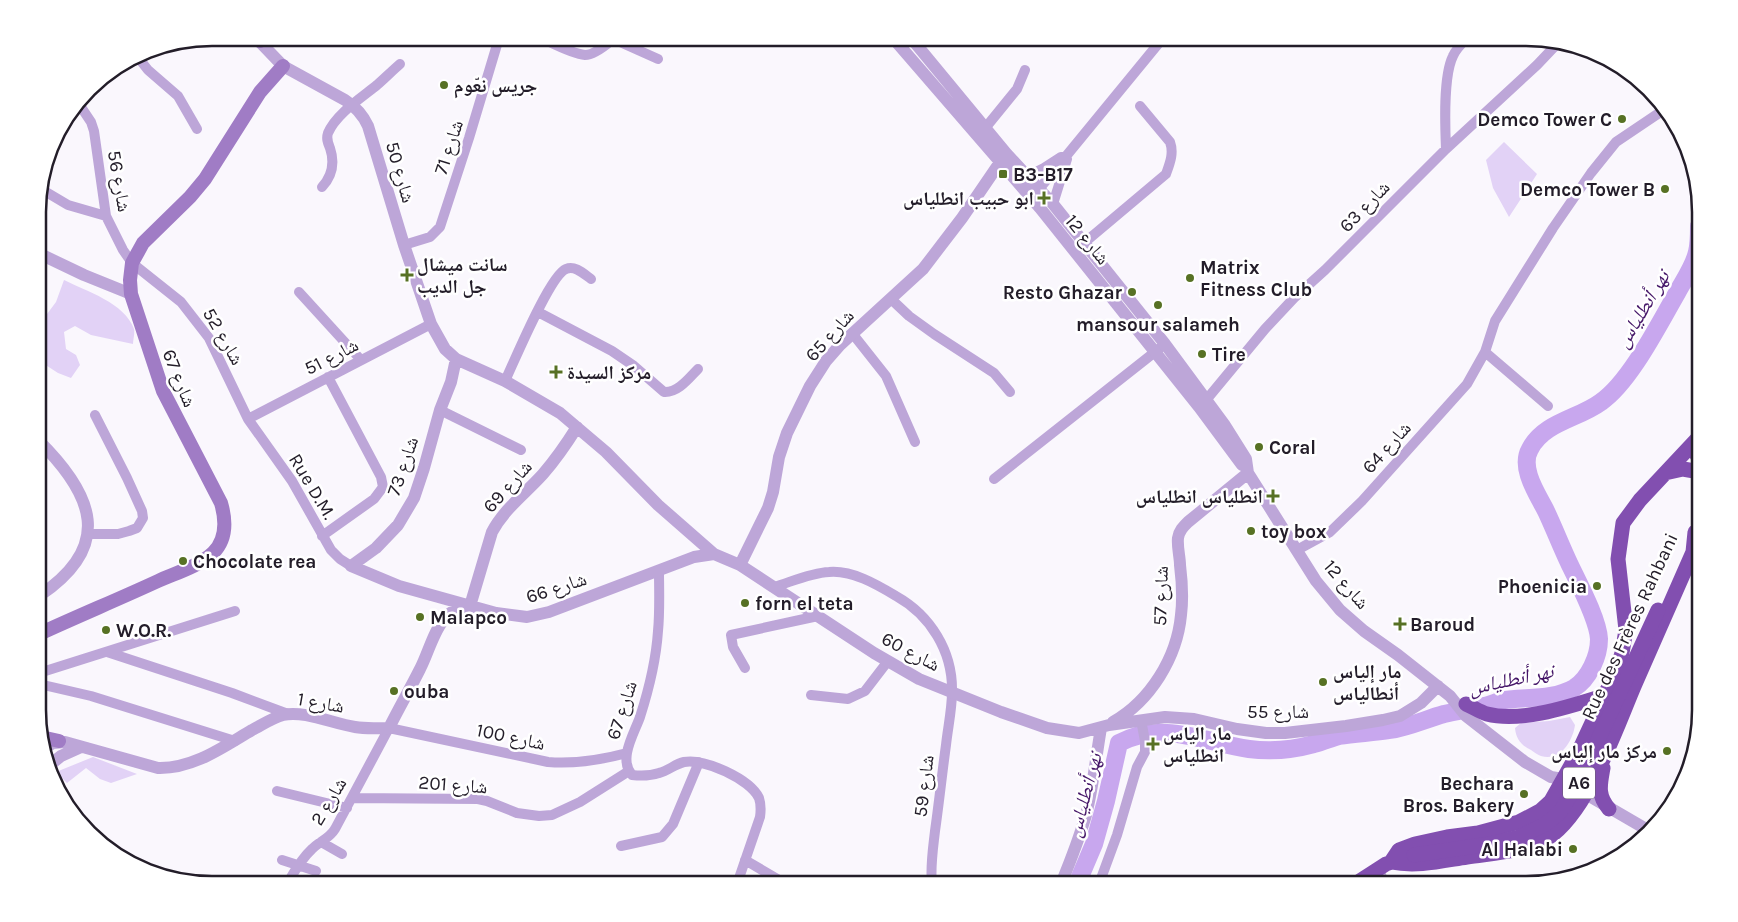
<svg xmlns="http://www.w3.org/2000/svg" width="1738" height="922" font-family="Karla,'Noto Naskh Arabic',sans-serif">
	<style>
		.green { fill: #e2d2f6 }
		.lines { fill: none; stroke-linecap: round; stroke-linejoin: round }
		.river { stroke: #c8a7ee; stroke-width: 18 }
		.minor { stroke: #bda6d8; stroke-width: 10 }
		.tertiary { stroke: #bda6d8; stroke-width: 12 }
		.secondary { stroke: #a07cc5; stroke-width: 14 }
		.trunk { stroke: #824fb0; stroke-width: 15 }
		.trunk-bridge { stroke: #824fb0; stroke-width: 15 }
		.poi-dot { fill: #577124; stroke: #fff; stroke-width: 2 }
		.labels { text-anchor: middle; stroke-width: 5; stroke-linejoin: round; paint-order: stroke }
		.shield { fill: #fff; stroke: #656169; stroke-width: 1 }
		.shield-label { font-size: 18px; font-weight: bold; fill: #231d29 }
		.poi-label { font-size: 19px; font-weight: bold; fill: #231d29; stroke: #fff; text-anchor: start }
		.street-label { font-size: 19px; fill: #231d29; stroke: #fff }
		.water-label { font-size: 20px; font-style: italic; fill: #451668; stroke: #fff }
		.rim { fill: none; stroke: #231d29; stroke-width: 2.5 }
	</style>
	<rect width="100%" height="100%" fill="#faf7fd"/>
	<path class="green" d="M1504 142 1537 174 1509 217 1493 188 1486 160Z
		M64 280C86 291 125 303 134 329 135 333 133 340 133 344L91 335 75 326 64 332 66 349 76 355 80 365 71 378 58 373 41 362 46 345 47 314 56 302Z
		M1570 717 1575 725C1573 740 1561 762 1541 756 1538 755 1534 752 1531 750 1521 745 1516 739 1515 728L1521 723 1549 721Z
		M93 757 137 774 111 783 100 779 86 768 67 783 56 772Z"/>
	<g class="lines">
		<path class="river" d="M1077 884 1094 844 1106 801 1119 743C1164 720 1203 742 1249 749 1271 752 1292 750 1314 744 1323 742 1331 738 1339 736 1356 733 1373 733 1390 730 1409 727 1426 719 1444 714 1457 711 1471 709 1484 706 1489 705 1494 703 1499 701 1523 696 1551 701 1574 688 1589 679 1599 656 1599 639 1598 619 1578 582 1569 563 1561 546 1554 528 1546 511 1538 495 1519 468 1530 449 1544 422 1578 419 1601 402 1630 382 1659 324 1677 293 1684 280 1694 266 1697 252 1699 244 1699 234 1699 226"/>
		<path class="minor" d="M541 38C552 43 572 54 585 55 594 55 605 46 612 40L620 42 658 59
			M137 56 148 70 178 96 197 129
			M79 104 91 122 94 131 106 216 123 250 132 263 181 302 209 338 248 419 292 481 331 550 340 559 351 566
			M982 132 1017 89 1025 70
			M1446 149C1445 125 1443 76 1453 56 1456 49 1462 43 1467 38
			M1028 176 1044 168 1061 157
			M322 187C332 176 335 163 330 148 328 143 326 139 328 133 336 114 361 98 377 85 385 78 392 71 400 64
			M41 189 68 205 106 216
			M1035 194 1163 38
			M1053 204 1067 159
			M1084 243 1166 174C1170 163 1174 153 1170 142L1140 106
			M404 245 430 237 440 227 469 138 499 38
			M299 292 361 360
			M891 299 909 316 934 334 994 373 1010 392
			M538 312 612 351 634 366 664 392C678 393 689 378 698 369
			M852 333 886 376 915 442
			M1485 352 1548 406
			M505 381C514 362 550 275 566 269 575 265 584 274 591 279
			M1202 405 1265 329 1294 298 1325 270 1446 149 1537 65 1556 45
			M440 410 521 450
			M248 419 431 324
			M994 479 1160 348
			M87 534H118L129 531 137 528 143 518 142 511 127 478 95 415
			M322 536 374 499 383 487 381 477 328 377
			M1297 550 1330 532 1362 501 1467 384 1485 352 1495 321 1553 228 1591 173 1616 142 1665 109
			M659 570C659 590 660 611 658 631 656 661 649 689 640 717 634 734 618 759 632 775 641 776 650 776 659 773 668 771 675 764 684 762 704 758 750 779 759 798 761 804 761 810 760 817L737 884
			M774 587C791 582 810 573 829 572 852 570 876 584 896 596 930 615 953 651 952 692 952 709 948 727 946 745 942 774 939 803 935 831 933 849 930 867 932 884
			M107 652 232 693 288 714
			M745 668 733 647 731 635 818 616
			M39 673 235 611
			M39 684 91 696 235 741
			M811 695 848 699 865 691 888 661
			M277 791 347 808
			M352 798 478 799 487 801 517 813 539 816 552 815 580 802 629 771
			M321 842 342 854
			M621 846 662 837 673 824 699 762
			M282 860 316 871
			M745 860 786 884
			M1379 868 1384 884
			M287 884C294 872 301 859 312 849 320 841 329 839 335 829L389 728 548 762C574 764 601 760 627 753
			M1099 884 1117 835 1137 767 1145 752V741L1141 720"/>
		<path class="tertiary" d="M256 38 283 66 345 100C356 107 363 115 368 126L404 245 431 324 445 349 456 359 505 381 560 413 606 452 658 505 714 554 740 565 874 653 919 679 1001 712 1047 728 1079 733 1109 725 1165 717 1194 719 1237 729 1266 733H1285L1346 726 1383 720 1400 716 1421 703 1438 686
			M893 38 1040 208 1199 407 1242 465
			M911 38 1006 153 1053 204 1165 344 1224 424 1246 459 1248 473 1316 581 1340 610 1364 631 1398 655 1450 696 1466 716 1525 762 1551 777 1563 779
			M38 253 84 275 131 294
			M38 440C94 495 114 546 39 596
			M740 565 768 508 773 492 779 457 787 433 810 386 826 361 840 345 923 269 962 218 1005 155
			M351 566 399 586 496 613 527 617 549 612 694 557 714 554
			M351 566 376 548 398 525 414 498 424 468 440 410 451 382 456 359
			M1113 722C1150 701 1177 658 1181 615 1183 599 1182 581 1180 565 1180 557 1177 547 1178 538 1179 531 1183 527 1188 522L1248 473
			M45 748 53 743 65 742 158 768C193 769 223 747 252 730 262 725 272 718 283 715 304 710 334 724 355 727 366 729 377 728 389 728 399 708 410 689 420 669 428 654 434 629 446 617 452 610 461 608 470 606L492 532C504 509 526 493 543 474 556 459 567 443 577 427
			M51 764 61 756 81 747
			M1579 790 1646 829
			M1061 884C1070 862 1079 839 1086 815 1093 787 1096 757 1101 728"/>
		<path class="secondary" d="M258 38 260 41
			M39 634C78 616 119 599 158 581 176 573 199 566 213 553 227 539 226 520 221 503L163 391 131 294 130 280 132 263 143 243 190 197 205 179 260 92 283 66
			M41 737 59 741"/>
		<path class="trunk" d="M1698 438C1695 446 1693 452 1700 459
			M1665 473 1683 469 1700 472
			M1466 704C1473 707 1480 712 1487 714 1521 723 1571 706 1603 696
			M1603 768C1600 785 1597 795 1609 809
			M1391 862 1399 850 1415 844 1447 837 1478 833 1519 822 1540 811 1551 801 1578 753 1617 669 1622 653 1626 630 1618 559 1623 523 1640 500 1700 436
			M1391 862C1417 867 1441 861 1467 857 1493 853 1525 852 1548 838 1588 812 1616 728 1635 684 1654 640 1674 596 1693 552L1695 532
			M1355 884 1386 864 1401 859"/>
		<path class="trunk-bridge" d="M1414 855 1490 844 1519 837 1546 824 1560 812 1578 783 1658 610"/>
	</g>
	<g class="poi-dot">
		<circle cx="444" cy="85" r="5"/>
		<circle cx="1622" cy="119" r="5"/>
		<rect x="998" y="169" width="10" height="10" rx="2.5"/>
		<circle cx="1665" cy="189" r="5"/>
		<path d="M1041.5 190.5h5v5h5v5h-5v5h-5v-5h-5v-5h5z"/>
		<path d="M404.5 267.5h5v5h5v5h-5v5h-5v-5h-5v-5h5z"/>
		<circle cx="1190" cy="278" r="5"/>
		<circle cx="1132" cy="292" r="5"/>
		<circle cx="1158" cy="305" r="5"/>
		<circle cx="1202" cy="354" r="5"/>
		<path d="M553.5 364.5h5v5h5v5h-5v5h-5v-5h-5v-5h5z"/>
		<circle cx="1259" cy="447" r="5"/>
		<path d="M1270.5 488.5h5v5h5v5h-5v5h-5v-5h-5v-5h5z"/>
		<circle cx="1251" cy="531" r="5"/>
		<circle cx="183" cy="561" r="5"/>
		<circle cx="1597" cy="586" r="5"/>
		<circle cx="745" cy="603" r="5"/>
		<circle cx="420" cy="617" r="5"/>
		<path d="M1397.5 616.5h5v5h5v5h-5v5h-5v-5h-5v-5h5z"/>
		<circle cx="106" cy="630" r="5"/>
		<circle cx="1323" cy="682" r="5"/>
		<circle cx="394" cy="691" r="5"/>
		<path d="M1150.5 736.5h5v5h5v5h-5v5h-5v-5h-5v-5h5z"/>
		<circle cx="1667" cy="751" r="5"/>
		<circle cx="1524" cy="794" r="5"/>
		<circle cx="1573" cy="849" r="5"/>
	</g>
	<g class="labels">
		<rect class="shield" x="1563" y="767.5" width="32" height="31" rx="4"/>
		<g class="shield-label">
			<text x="1579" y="789">A6</text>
		</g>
		<g class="poi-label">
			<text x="454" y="92">جريس نعّوم</text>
			<text x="1612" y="126" text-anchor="end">Demco Tower C</text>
			<text x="1013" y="181">B3-B17</text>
			<text x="1655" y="196" text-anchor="end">Demco Tower B</text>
			<text x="1034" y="205" text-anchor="end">ابو حبيب انطلياس</text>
			<text x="417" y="271">سانت ميشال<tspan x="417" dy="22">جل الديب</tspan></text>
			<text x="1200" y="274">Matrix<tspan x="1200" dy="22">Fitness Club</tspan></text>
			<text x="1122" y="299" text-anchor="end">Resto Ghazar</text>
			<text x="1158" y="331" text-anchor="middle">mansour salameh</text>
			<text x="1212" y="361">Tire</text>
			<text x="567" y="379">مركز السيدة</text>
			<text x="1269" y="454">Coral</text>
			<text x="1263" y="503" text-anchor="end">انطلياس انطلياس</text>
			<text x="1261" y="538">toy box</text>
			<text x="193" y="568">Chocolate rea</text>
			<text x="1587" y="593" text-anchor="end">Phoenicia</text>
			<text x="755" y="610">forn el teta</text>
			<text x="430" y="624">Malapco</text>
			<text x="1410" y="631">Baroud</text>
			<text x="116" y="637">W.O.R.</text>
			<text x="1333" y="678">مار إلياس<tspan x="1333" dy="22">أنطالياس</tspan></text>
			<text x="404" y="698">ouba</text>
			<text x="1163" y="740">مار الياس<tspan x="1163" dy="22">انطلياس</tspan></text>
			<text x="1657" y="758" text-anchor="end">مركز مار إلياس</text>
			<text x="1514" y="790" text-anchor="end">Bechara<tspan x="1514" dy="22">Bros. Bakery</tspan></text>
			<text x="1563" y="856" text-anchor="end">Al Halabi</text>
		</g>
		<g class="street-label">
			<text transform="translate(448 147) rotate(-72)" y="7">شارع 71</text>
			<text transform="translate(401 172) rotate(74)" y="7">شارع 50</text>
			<text transform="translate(120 181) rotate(80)" y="7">شارع 56</text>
			<text transform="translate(1364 206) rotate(-46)" y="7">شارع 63</text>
			<text transform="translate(1088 239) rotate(51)" y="7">شارع 12</text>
			<text transform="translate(829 335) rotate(-48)" y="7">شارع 65</text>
			<text transform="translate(224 336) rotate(60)" y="7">شارع 52</text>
			<text transform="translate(331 356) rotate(-27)" y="7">شارع 51</text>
			<text transform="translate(180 378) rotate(68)" y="7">شارع 67</text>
			<text transform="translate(1386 447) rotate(-48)" y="7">شارع 64</text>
			<text transform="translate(402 466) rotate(-71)" y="7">شارع 73</text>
			<text transform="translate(313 486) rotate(59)" y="7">Rue D.M.</text>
			<text transform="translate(507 486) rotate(-48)" y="7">شارع 69</text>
			<text transform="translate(1347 584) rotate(49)" y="7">شارع 12</text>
			<text transform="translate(556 587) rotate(-18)" y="7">شارع 66</text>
			<text transform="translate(1160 596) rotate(-88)" y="7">شارع 57</text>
			<text transform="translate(1629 626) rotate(-65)" y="7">Rue des Frères Rahbani</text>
			<text transform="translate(911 651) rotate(28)" y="7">شارع 60</text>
			<text transform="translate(321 702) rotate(10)" y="7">شارع 1</text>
			<text transform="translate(621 710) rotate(-72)" y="7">شارع 67</text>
			<text x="1278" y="718">شارع 55</text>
			<text transform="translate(511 736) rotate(12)" y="7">شارع 100</text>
			<text transform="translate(453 784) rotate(4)" y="7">شارع 201</text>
			<text transform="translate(923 786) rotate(-83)" y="7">شارع 59</text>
			<text transform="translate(328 801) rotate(-59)" y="7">شارع 2</text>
		</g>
		<g class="water-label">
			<text transform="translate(1642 309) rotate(-59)" y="7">نهر أنطلياس</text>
			<text transform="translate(1511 679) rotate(-12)" y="7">نهر أنطلياس</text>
			<text transform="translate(1084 795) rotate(-75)" y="7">نهر أنطلياس</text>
		</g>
	</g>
	<path d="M0 0H1738V922H0ZM212 46H1526A166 166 0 0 1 1692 212V710A166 166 0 0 1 1526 876H212A166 166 0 0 1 46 710V212A166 166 0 0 1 212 46Z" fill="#fff" fill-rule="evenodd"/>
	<path class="rim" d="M212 46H1526A166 166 0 0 1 1692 212V710A166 166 0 0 1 1526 876H212A166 166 0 0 1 46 710V212A166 166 0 0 1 212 46Z"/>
</svg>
